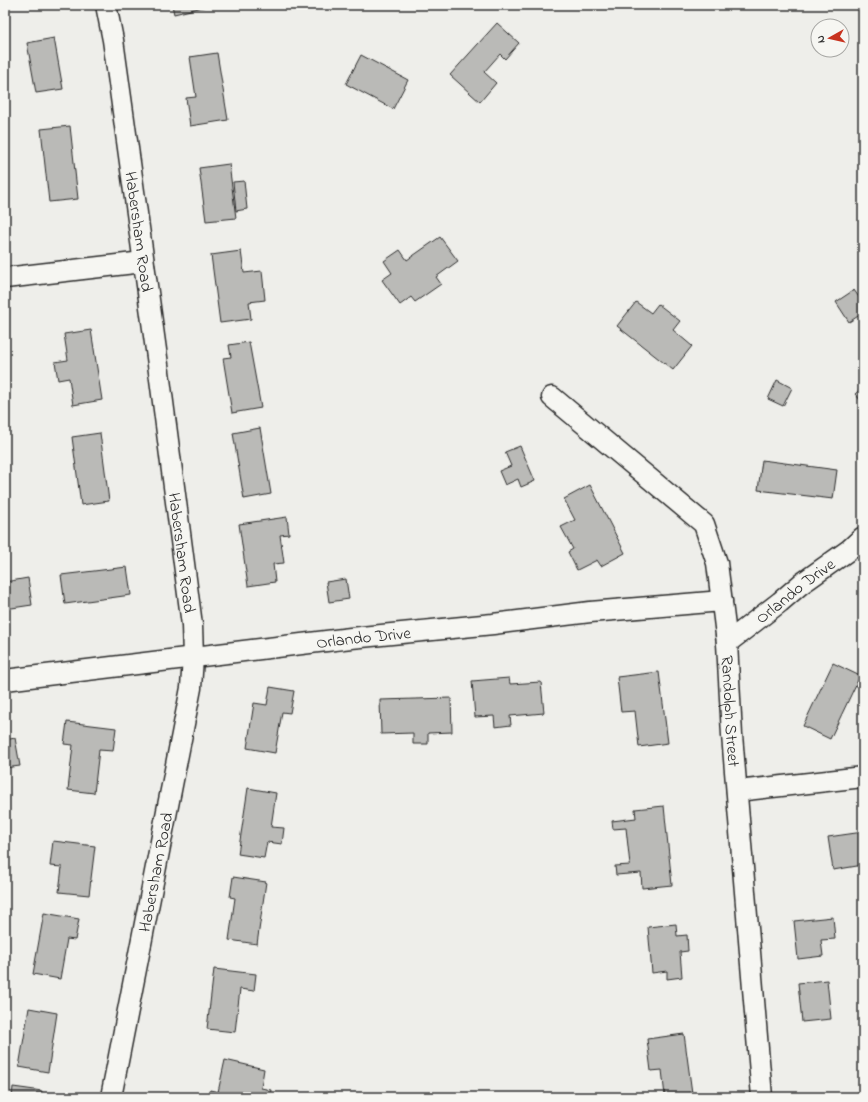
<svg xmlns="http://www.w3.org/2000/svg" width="868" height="1102" font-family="'Indie Flower',sans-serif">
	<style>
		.building { fill: #babab7; stroke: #2b2b2b }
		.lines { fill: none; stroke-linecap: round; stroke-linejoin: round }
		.street-casing { stroke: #2b2b2b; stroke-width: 23 }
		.street { stroke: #f6f6f2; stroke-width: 20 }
		.labels { text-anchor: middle; stroke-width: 3; stroke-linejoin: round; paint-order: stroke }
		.street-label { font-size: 17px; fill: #2b2b2b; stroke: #f6f6f2 }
	</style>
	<rect width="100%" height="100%" fill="#eeeeea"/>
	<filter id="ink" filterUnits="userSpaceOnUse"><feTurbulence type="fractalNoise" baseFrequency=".025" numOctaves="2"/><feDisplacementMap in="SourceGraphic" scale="8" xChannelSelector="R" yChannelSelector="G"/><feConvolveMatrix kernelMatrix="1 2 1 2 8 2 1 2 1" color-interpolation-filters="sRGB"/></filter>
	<g filter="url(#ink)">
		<path class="building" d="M172 5H206L207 6 174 14Z
			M497 23 519 43 505 59 500 54 484 72 496 83 480 102 450 75Z
			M54 38 63 89 36 93 27 43Z
			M217 53 228 120 190 126 186 98 196 97 190 57Z
			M361 55 408 80 393 109 346 84Z
			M70 126 78 199 49 202 41 129Z
			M229 164 236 218 206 221 199 168Z
			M244 181 247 209 236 211 233 182Z
			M440 237 458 261 436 277 441 284 415 302 411 297 400 305 382 280 392 273 384 261 400 250 407 260Z
			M241 251 244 273 262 271 265 300 249 302 251 319 220 323 211 255Z
			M854 290 863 303V313L849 322 836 302Z
			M636 302 651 313 658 304 680 321 673 330 692 346 673 370 617 326Z
			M91 330 102 400 73 405 69 378 58 380 55 362 68 360 64 334Z
			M249 342 261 408 232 413 223 358 231 357 229 345Z
			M777 380 792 388 783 406 768 399Z
			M863 387V403L855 394Z
			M863 411V419L859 414Z
			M260 428 271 494 244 499 233 433Z
			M100 433 109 501 81 505 72 437Z
			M520 446 535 481 521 487 518 479 505 485 499 471 511 466 505 452Z
			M762 460 837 470 833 499 758 490Z
			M590 485 625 553 601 566 597 560 577 570 568 552 573 549 561 527 575 520 564 499Z
			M287 517 289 534 280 535 284 563 273 564 275 582 248 586 239 524Z
			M127 567 131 595 65 604 61 575Z
			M28 578 32 605 5 609V582Z
			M346 579 349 599 329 602 326 582Z
			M833 663 860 676 830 739 803 726Z
			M659 672 668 743 639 747 635 711 621 712 617 677Z
			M509 678 510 684 541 682 544 713 510 716 511 725 495 727 494 716 475 717 472 681Z
			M270 687 294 691 290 713 282 712 275 753 247 748 254 703 267 705Z
			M451 698 452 732 428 733V744H413V733L381 734 380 700Z
			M67 722 116 728 113 751 99 750 94 793 68 790 73 745 64 744Z
			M15 738 20 766 5 768V740Z
			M248 788 276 793 271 827 284 828 282 844 267 842 264 858 238 854Z
			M664 806 672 885 642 888 641 873 616 875 615 866 630 865 626 828 613 829 612 821 636 818 635 809Z
			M863 832V865L833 870 828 837Z
			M53 841 95 846 89 895 59 892 62 867 50 866Z
			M233 877 266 882 257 944 229 940 235 898 230 897Z
			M44 913 79 919 75 940 67 939 60 979 33 974Z
			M833 917 835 939 821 940 823 956 798 959 794 921Z
			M676 924 677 936 687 935 688 951 680 952 682 977 667 979V971L652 973 648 927Z
			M214 969 256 974 254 991 240 989 235 1032 207 1029Z
			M827 980 831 1019 802 1022 798 983Z
			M29 1008 57 1013 48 1072 19 1067Z
			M684 1034 692 1093 665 1096 662 1070 651 1071 647 1039Z
			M225 1060 264 1069 261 1088 271 1090 270 1097H208L210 1090 218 1092Z
			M13 1087 42 1091 41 1097H12Z
			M828 1094V1097H810V1095Z"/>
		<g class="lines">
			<g class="street-casing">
				<g id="street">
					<path id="s1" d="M106 5 113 40 160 379 192 625 193 657 191 688 111 1097"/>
					<path d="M5 278 143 262"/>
					<path id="s2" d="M552 397 704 524 717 563 727 643 732 735 762 1097"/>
					<path id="s3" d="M727 643 780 602 801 584 849 550 863 537"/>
					<path id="s4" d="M5 680 351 638 493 624 590 612 722 601"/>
					<path d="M737 791 863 777"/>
				</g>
			</g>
			<use href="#street" class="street"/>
		</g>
	</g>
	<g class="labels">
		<g class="street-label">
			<text dy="6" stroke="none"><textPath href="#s1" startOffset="229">Habersham Road</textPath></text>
			<text dy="6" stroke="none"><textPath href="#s1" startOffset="553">Habersham Road</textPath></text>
			<text dy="6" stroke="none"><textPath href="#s3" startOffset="86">Orlando Drive</textPath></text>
			<text dy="6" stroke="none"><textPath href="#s4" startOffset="361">Orlando Drive</textPath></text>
			<text dy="6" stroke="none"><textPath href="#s2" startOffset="388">Randolph Street</textPath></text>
			<text transform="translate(155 872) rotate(-79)" y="6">Habersham Road</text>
		</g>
	</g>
	<rect width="868" height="1102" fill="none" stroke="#f6f6f2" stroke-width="20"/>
	<rect x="10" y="10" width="848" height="1082" fill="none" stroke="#2b2b2b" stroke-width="1.5" filter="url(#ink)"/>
	<g transform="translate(830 38) rotate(262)"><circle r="19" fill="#f6f6f2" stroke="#a5a5a2"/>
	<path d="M0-3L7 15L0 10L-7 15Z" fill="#c8321e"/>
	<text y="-6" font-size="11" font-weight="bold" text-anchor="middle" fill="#2b2b2b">N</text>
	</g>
</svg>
